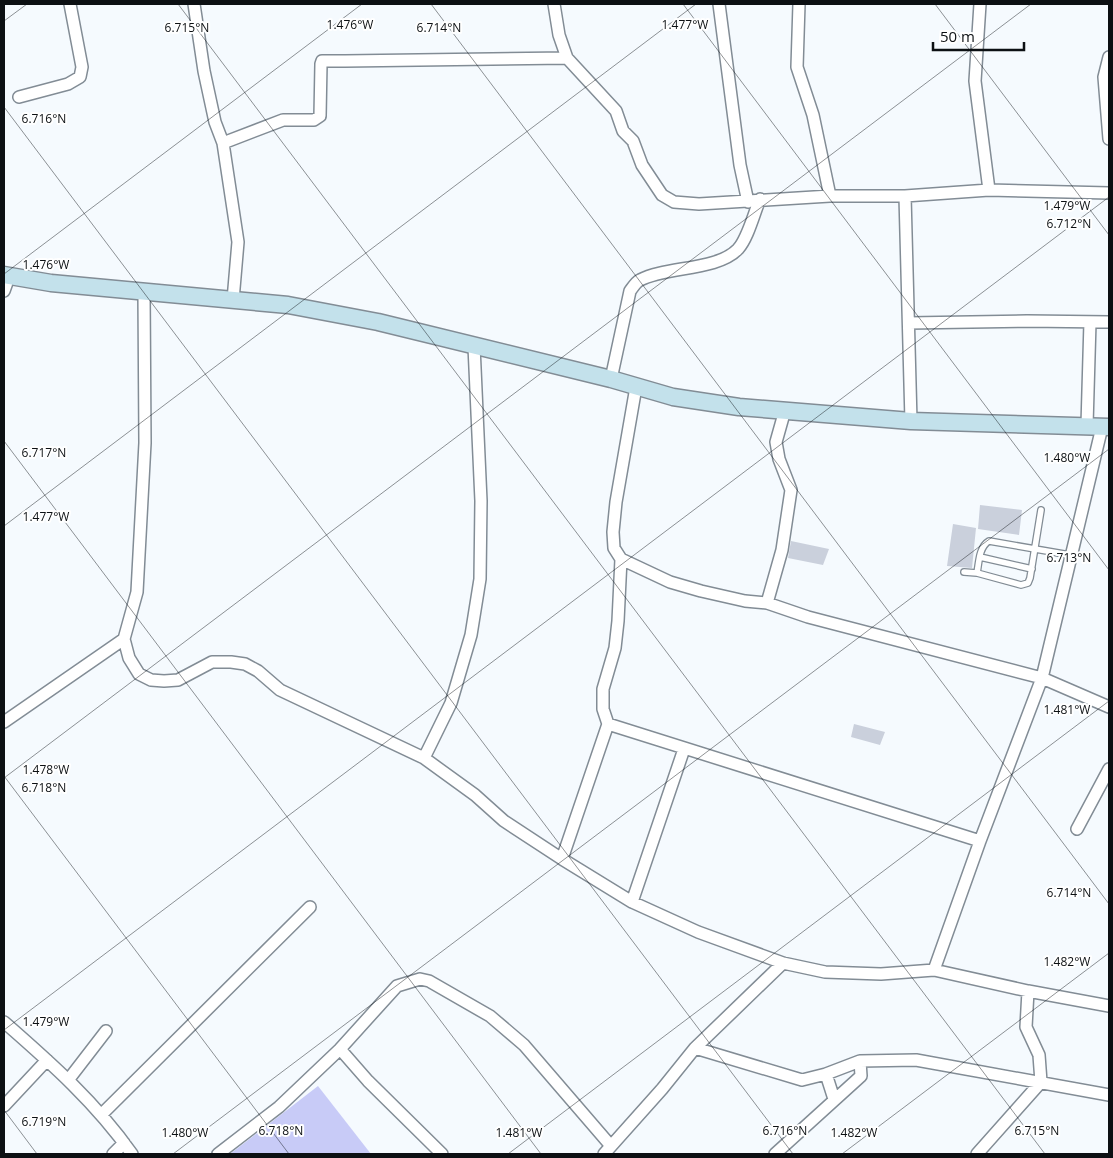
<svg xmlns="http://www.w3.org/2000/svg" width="1113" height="1158" font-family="'Open Sans',sans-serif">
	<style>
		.green { fill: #c8cbf7 }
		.building { fill: #cad0dc }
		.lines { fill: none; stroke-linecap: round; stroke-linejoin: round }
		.lane-casing { stroke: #828c95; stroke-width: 8 }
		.street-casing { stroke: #828c95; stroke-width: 14 }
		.secondary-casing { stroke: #828c95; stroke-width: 19 }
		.lane { stroke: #fff; stroke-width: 5.5 }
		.street { stroke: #fff; stroke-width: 11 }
		.secondary { stroke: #c3e1eb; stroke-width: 16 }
		.ticks { fill: none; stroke: #0c1013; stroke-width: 1; stroke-opacity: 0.45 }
		.ticks-label { font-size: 12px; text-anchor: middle; fill: #0c1013; stroke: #fff; stroke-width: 4; stroke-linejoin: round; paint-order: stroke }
	</style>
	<rect width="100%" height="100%" fill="#f5fafe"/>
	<path class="green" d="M318 1086 371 1154H230Z"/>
	<path class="building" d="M980 505 1022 510 1019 535 978 529Z
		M953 524 976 528 972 568 947 566Z
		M791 541 829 549 823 565 788 558Z
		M854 724 885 732 880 745 851 737Z"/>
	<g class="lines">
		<g class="lane-casing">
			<path id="lane" d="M980 557 1032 569
				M964 572 977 573 1021 585 1028 583 1030 578 1041 510
				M977 573C979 562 979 547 989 541L1070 555"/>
		</g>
		<g class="street-casing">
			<path id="street" d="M194 4 204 71 215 122 223 143 238 242 233 300
				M554 4 559 35 567 58 616 111 623 131 633 141 642 165 662 195 674 202 699 204 830 196H905L989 190 1109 193
				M719 4 740 165 748 202
				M799 4 797 67 813 115 830 196
				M980 4 975 81 989 190
				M1109 57 1104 77 1109 139
				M19 97 68 84 80 77 82 67 70 4
				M223 143 283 120H314L320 116 321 64 322 61H345L567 58
				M905 196 911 421
				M4 291 9 277
				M144 293 145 443 137 592 124 639 129 658 139 674 151 680 164 681 178 680 212 662H231L245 664 258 671 280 690 424 758 475 795 504 821 562 859 632 902 698 932 783 963 825 972 881 974 934 970 1028 991 1109 1006
				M909 323 1027 321 1109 322
				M611 379 630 291C633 287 636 282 640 280 666 266 717 271 738 249 748 238 754 213 760 199
				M1087 425 1090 322
				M621 559 670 582 701 591 745 601 767 603 808 617 1042 678 1109 707
				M767 603 782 550 791 490 779 459 776 442 785 410
				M4 722 124 639
				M608 724 980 841
				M424 758 451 703 471 635 480 579 481 501 474 346
				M1077 829 1109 769
				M562 859 608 724 603 709V689L615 648 618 621 621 559 614 548 613 532 616 502 636 387
				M632 902 684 749
				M934 970 980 841 1042 678 1102 427
				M4 1022C51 1063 96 1103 132 1154
				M695 1048 802 1080 826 1074 834 1099
				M340 1049 368 1081 442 1154
				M826 1074 860 1061 916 1060 1109 1095
				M69 1079 106 1031
				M4 1106 47 1060
				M101 1115 310 907
				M113 1154 124 1143
				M218 1154 279 1107 340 1049 397 986 420 979 429 981 490 1016 524 1045 611 1146
				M604 1154 662 1089 695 1048 783 963
				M775 1154 861 1076 860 1061
				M977 1154 1041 1082 1039 1055 1026 1027 1028 991"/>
		</g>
		<g class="secondary-casing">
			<path id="secondary" d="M4 275 51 283 288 305 378 322 611 379 673 397 739 407 911 421 1109 427"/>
		</g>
		<use href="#lane" class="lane"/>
		<use href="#street" class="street"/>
		<use href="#secondary" class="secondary"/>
	</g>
	<path class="ticks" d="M178 4 1045 1154M431 4 1109 904M683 4 1109 570M935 4 1109 235M4 21 27 4M4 107 793 1154M4 274 362 4M4 441 541 1154M4 526 696 4M4 776 289 1154M4 778 1031 4M4 1030 1109 197M4 1110 37 1154M173 1154 1109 449M508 1154 1109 701M842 1154 1109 953"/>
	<g class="ticks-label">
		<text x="350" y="29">1.476°W</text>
		<text x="685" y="29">1.477°W</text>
		<text x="187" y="32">6.715°N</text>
		<text x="439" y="32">6.714°N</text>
		<text x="44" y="123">6.716°N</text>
		<text x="1067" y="210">1.479°W</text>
		<text x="1069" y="228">6.712°N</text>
		<text x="46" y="269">1.476°W</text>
		<text x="44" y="457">6.717°N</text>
		<text x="1067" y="462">1.480°W</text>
		<text x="46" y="521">1.477°W</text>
		<text x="1069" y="562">6.713°N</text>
		<text x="1067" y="714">1.481°W</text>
		<text x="46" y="774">1.478°W</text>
		<text x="44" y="792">6.718°N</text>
		<text x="1069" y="897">6.714°N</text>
		<text x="1067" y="966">1.482°W</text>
		<text x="46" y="1026">1.479°W</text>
		<text x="44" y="1126">6.719°N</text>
		<text x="281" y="1135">6.718°N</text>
		<text x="785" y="1135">6.716°N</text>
		<text x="1037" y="1135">6.715°N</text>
		<text x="185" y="1137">1.480°W</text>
		<text x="519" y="1137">1.481°W</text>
		<text x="854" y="1137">1.482°W</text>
	</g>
	<rect width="1113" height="1158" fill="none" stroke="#0c1013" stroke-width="10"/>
	<path d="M933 42v8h91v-8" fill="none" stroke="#0c1013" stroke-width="2.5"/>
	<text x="940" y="42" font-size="15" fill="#0c1013" stroke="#ffffff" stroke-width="4" paint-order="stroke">50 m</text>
</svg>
